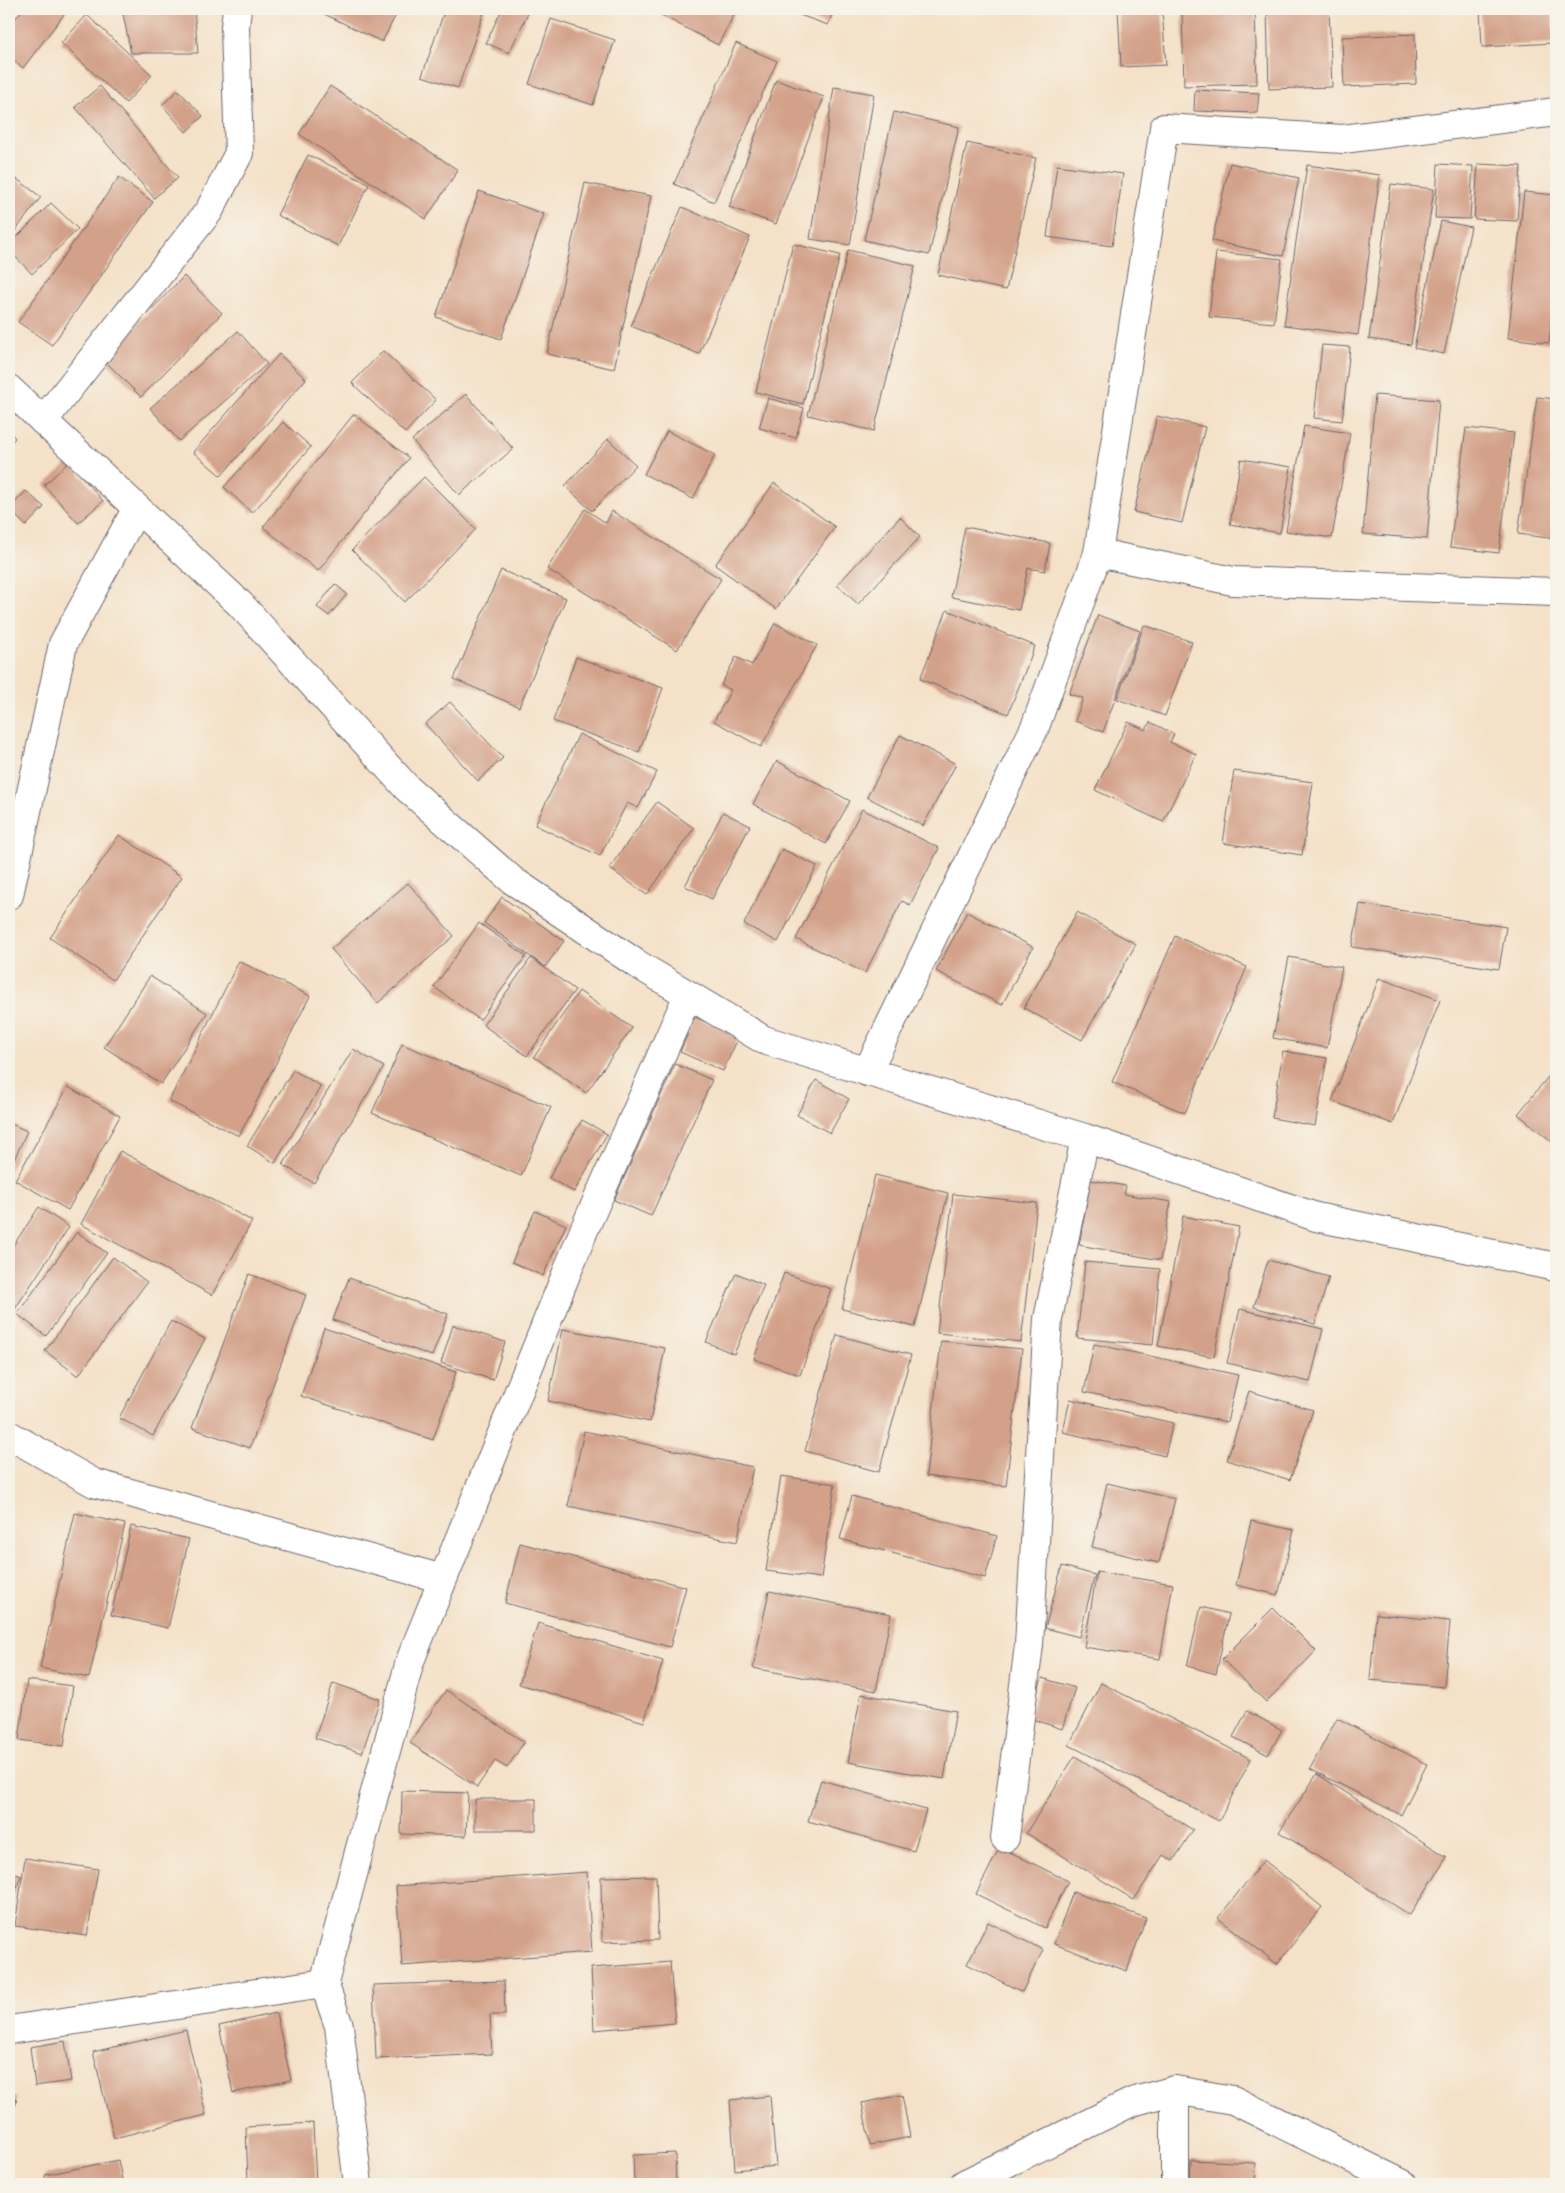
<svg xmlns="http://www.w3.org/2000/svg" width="1565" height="2193" font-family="Cardo,serif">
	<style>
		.building { fill: #d3a189 }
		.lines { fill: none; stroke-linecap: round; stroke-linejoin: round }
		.minor-casing { stroke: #6c656c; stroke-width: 30 }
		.minor { stroke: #fff; stroke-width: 28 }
	</style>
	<rect width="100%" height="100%" fill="#f7f3e8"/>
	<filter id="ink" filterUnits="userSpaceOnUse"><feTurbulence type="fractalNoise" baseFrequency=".02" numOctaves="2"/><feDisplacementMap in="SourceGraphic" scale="10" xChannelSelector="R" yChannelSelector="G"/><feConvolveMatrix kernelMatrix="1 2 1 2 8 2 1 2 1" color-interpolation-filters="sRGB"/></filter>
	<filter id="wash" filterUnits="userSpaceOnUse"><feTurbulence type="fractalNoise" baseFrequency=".0096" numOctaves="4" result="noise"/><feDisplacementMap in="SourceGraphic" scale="20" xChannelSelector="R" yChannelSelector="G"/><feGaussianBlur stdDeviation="1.12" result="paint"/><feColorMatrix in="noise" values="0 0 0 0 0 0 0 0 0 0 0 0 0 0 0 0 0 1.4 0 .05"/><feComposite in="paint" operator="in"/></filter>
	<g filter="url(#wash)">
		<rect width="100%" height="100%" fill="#f4e1c8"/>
		<g id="blocks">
			<path class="building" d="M23 9H68L23 68 9 57V27Z
				M122 9H194L198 53H131Z
				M314 9H399L382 42Z
				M445 9H485L458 88 422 76Z
				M502 9H530L509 53 486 43Z
				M664 9H737L718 45 661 15Z
				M793 9H834L828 25 791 12Z
				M1118 9H1162L1166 65 1121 67Z
				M1182 9H1255L1257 84 1184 86Z
				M1267 9H1329L1332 87 1269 89Z
				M1480 9H1552L1554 43 1482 47Z
				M87 15 152 75 126 103 61 43Z
				M551 19 615 40 593 105 529 84Z
				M1415 34 1416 84 1344 87 1342 37Z
				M736 43 777 61 714 202 674 184Z
				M776 80 824 97 776 224 729 207Z
				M100 86 178 178 154 198 75 107Z
				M330 86 458 170 426 219 299 134Z
				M834 87 874 94 850 245 810 239Z
				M178 90 203 116 186 132 162 105Z
				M1195 90 1259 93 1257 113 1194 111Z
				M894 112 959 127 929 255 864 240Z
				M967 143 1036 158 1006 290 938 275Z
				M308 155 369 184 338 246 277 215Z
				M1230 163 1299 178 1283 256 1212 241Z
				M1438 164 1473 166 1470 219 1435 218Z
				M1478 164 1521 166 1517 221 1474 219Z
				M1057 165 1123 174 1112 246 1047 237Z
				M1307 165 1380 175 1358 335 1284 325Z
				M9 173 41 197 9 239Z
				M119 177 153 202 52 345 18 322Z
				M585 183 651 196 614 369 547 354Z
				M1391 184 1434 189 1411 345 1369 339Z
				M479 191 544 214 501 339 436 317Z
				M1524 192 1556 195V276L1549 343 1508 338Z
				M51 203 78 229 32 274 9 250V245Z
				M682 207 750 237 699 354 631 326Z
				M1441 221 1471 227 1444 354 1414 348Z
				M793 244 840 255 803 404 756 392Z
				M848 250 915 266 874 431 808 415Z
				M1216 252 1282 259 1274 323 1209 317Z
				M184 276 222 313 141 397 103 359Z
				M238 331 267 364 179 441 150 408Z
				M1322 345 1350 347 1342 421 1314 418Z
				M383 351 436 400 405 433 352 383Z
				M279 354 306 379 221 476 193 452Z
				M466 394 513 449 459 495 412 440Z
				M1375 395 1439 400 1427 539 1363 534Z
				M1537 397 1556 399V539L1518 534Z
				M768 398 804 408 796 438 759 428Z
				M354 414 409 458 318 571 263 527Z
				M1157 416 1205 427 1182 523 1134 512Z
				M283 422 311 447 252 513 224 487Z
				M1304 426 1350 433 1332 538 1286 531Z
				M1466 428 1514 433 1499 553 1450 547Z
				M9 431 15 438 9 445Z
				M667 431 715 455 693 499 644 474Z
				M608 439 636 465 592 511 565 486Z
				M1241 459 1291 467 1280 533 1230 524Z
				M69 462 103 501 78 523 44 485Z
				M424 477 476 529 405 602 352 550Z
				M774 483 835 527 776 609 715 565Z
				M26 491 44 507 26 526 9 509Z
				M585 509 606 523 612 511 721 579 677 650 547 569Z
				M900 517 920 537 858 604 837 585Z
				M965 527 1050 543 1045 571 1028 568 1019 610 951 597Z
				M501 570 566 598 519 707 454 679Z
				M335 584 347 594 329 616 317 607Z
				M947 610 1035 646 1008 714 920 679Z
				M1098 615 1140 631 1103 732 1075 721 1083 698 1069 694Z
				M775 623 817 645 761 747 714 721 731 690 721 685 736 657 752 665Z
				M1144 625 1192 642 1165 716 1117 699Z
				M576 657 663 688 639 752 553 721Z
				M450 702 503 758 478 781 425 724Z
				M1128 722 1146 730 1150 722 1174 734 1170 742 1196 754 1163 822 1095 790Z
				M579 734 657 772 638 808 627 803 600 856 535 825Z
				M900 735 956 764 923 826 867 797Z
				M777 761 850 801 826 844 753 804Z
				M1234 771 1313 782 1302 855 1223 843Z
				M657 802 694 828 647 895 609 868Z
				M862 809 939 848 910 905 902 901 865 973 796 939Z
				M723 812 750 826 712 899 685 886Z
				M119 835 182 877 113 980 50 938Z
				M782 849 817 866 778 942 744 924Z
				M408 883 454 936 378 1003 331 949Z
				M502 897 564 941 545 967 484 923Z
				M1360 904 1506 927 1499 969 1352 947Z
				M967 912 1033 947 1002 1005 936 971Z
				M1077 912 1136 944 1082 1040 1024 1008Z
				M479 923 526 956 480 1020 434 987Z
				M1175 936 1247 967 1185 1113 1112 1082Z
				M1289 957 1342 967 1327 1048 1273 1038Z
				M531 958 575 990 527 1056 483 1025Z
				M239 961 310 996 239 1136 169 1101Z
				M150 976 207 1013 161 1084 104 1047Z
				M1379 978 1440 1000 1393 1124 1332 1101Z
				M579 991 632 1028 586 1093 534 1057Z
				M695 1017 739 1036 723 1071 680 1052Z
				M402 1044 551 1107 521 1176 372 1113Z
				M353 1049 384 1067 314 1183 283 1165Z
				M1283 1051 1327 1058 1315 1126 1272 1118Z
				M675 1064 712 1080 651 1216 614 1200Z
				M1556 1067V1145L1518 1114Z
				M293 1070 321 1086 275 1163 247 1146Z
				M816 1080 849 1099 830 1133 797 1115Z
				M68 1087 120 1116 68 1210 15 1180Z
				M582 1120 607 1134 574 1192 549 1178Z
				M9 1123 27 1131 9 1171Z
				M120 1151 252 1221 212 1295 81 1224Z
				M875 1175 948 1193 915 1327 842 1309Z
				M1091 1180 1126 1186 1124 1194 1171 1202 1160 1260 1079 1245Z
				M953 1194 1037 1203 1021 1342 937 1333Z
				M39 1207 69 1227 11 1315 9 1313V1252Z
				M535 1211 566 1225 543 1276 512 1262Z
				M1183 1216 1239 1227 1214 1357 1158 1346Z
				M77 1232 107 1253 46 1336 17 1314Z
				M113 1257 147 1282 78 1376 45 1351Z
				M1268 1260 1329 1277 1315 1324 1254 1307Z
				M1085 1262 1160 1269 1153 1345 1077 1338Z
				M736 1273 764 1285 734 1354 706 1342Z
				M784 1273 831 1289 800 1375 754 1359Z
				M249 1274 306 1295 250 1448 192 1428Z
				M349 1278 448 1314 432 1356 333 1320Z
				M1240 1309 1323 1329 1310 1382 1227 1363Z
				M171 1321 205 1339 153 1436 119 1418Z
				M453 1325 505 1342 493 1380 441 1363Z
				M324 1328 456 1372 433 1440 301 1396Z
				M563 1329 665 1348 650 1422 548 1401Z
				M837 1335 911 1355 879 1472 805 1451Z
				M941 1341 1022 1349 1006 1486 926 1476Z
				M1094 1344 1238 1375 1227 1422 1084 1392Z
				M1249 1391 1313 1410 1290 1480 1227 1460Z
				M1070 1399 1173 1423 1165 1456 1063 1432Z
				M584 1431 753 1467 737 1542 568 1506Z
				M781 1476 835 1484 821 1578 766 1571Z
				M1107 1483 1175 1499 1159 1563 1092 1547Z
				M852 1496 997 1536 985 1578 840 1539Z
				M75 1513 125 1524 89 1678 40 1668Z
				M1251 1521 1294 1530 1278 1595 1236 1585Z
				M131 1526 189 1539 168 1628 111 1615Z
				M520 1543 686 1587 670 1647 505 1603Z
				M1062 1566 1095 1575 1079 1637 1045 1628Z
				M1097 1572 1173 1584 1160 1659 1084 1647Z
				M769 1591 891 1614 876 1691 753 1668Z
				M1201 1607 1229 1614 1216 1674 1187 1666Z
				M1273 1608 1316 1651 1266 1702 1222 1659Z
				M1376 1614 1450 1621 1444 1687 1370 1680Z
				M538 1623 663 1661 644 1722 519 1684Z
				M1042 1678 1075 1688 1062 1729 1029 1718Z
				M27 1680 73 1686 64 1746 19 1740Z
				M333 1683 380 1699 362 1753 315 1738Z
				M1101 1683 1251 1759 1219 1821 1069 1745Z
				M446 1690 524 1742 507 1768 495 1761 477 1787 410 1743Z
				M861 1694 956 1711 944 1779 848 1762Z
				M1247 1711 1282 1730 1268 1755 1233 1737Z
				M1337 1718 1427 1764 1401 1815 1310 1769Z
				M1075 1756 1193 1830 1173 1861 1163 1855 1134 1900 1026 1833Z
				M1317 1774 1447 1857 1410 1915 1279 1832Z
				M821 1780 926 1810 914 1851 808 1821Z
				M402 1791 468 1793 466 1836 401 1834Z
				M475 1799H536V1830H475Z
				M1000 1847 1068 1881 1045 1928 976 1894Z
				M25 1858 98 1869 87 1936 15 1926Z
				M1264 1860 1322 1907 1277 1964 1218 1918Z
				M9 1871 21 1876 9 1908Z
				M587 1872 592 1952 402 1966 396 1886Z
				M656 1876 658 1940 602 1942 601 1877Z
				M1073 1892 1146 1918 1127 1971 1054 1944Z
				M988 1922 1043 1950 1022 1992 967 1964Z
				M670 1962 675 2023 594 2030 591 1968Z
				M504 1981 505 2015H490L492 2054 376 2059 373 1985Z
				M276 2013 291 2080 233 2093 219 2026Z
				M186 2030 206 2115 114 2138 93 2052Z
				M65 2041 71 2081 35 2086 30 2047Z
				M902 2095 910 2137 870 2145 862 2103Z
				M9 2096 17 2098 9 2128Z
				M770 2096 776 2166 735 2170 730 2100Z
				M313 2123 316 2184H248L246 2127Z
				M675 2153 676 2184H634L633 2155Z
				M118 2160 123 2184H46L45 2175Z
				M1191 2160 1256 2163 1255 2184H1190Z"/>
		</g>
	</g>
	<g filter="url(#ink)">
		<use href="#blocks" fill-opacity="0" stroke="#6c656c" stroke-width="1"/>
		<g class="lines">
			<g class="minor-casing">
				<path id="minor" d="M9 389 240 604 407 788 512 880 637 964 764 1040 1085 1138 1316 1217 1556 1267
					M43 421 209 211 239 153 235 27 237 9
					M1098 553 1233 581 1556 592
					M9 895 63 644 137 508
					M867 1072 1035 727 1098 553 1164 128 1343 139 1556 112
					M9 1435 94 1483 443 1579
					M1005 1838 1029 1645 1048 1319 1085 1138
					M9 2030 324 1983
					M358 2184 339 2026 324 1983 410 1661 584 1230 688 995
					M964 2184 1132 2102 1175 2090 1233 2100 1403 2184
					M1175 2184V2090"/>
			</g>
			<use href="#minor" class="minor"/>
		</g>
	</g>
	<rect width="1565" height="2193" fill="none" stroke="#f7f3e8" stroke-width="30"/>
</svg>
